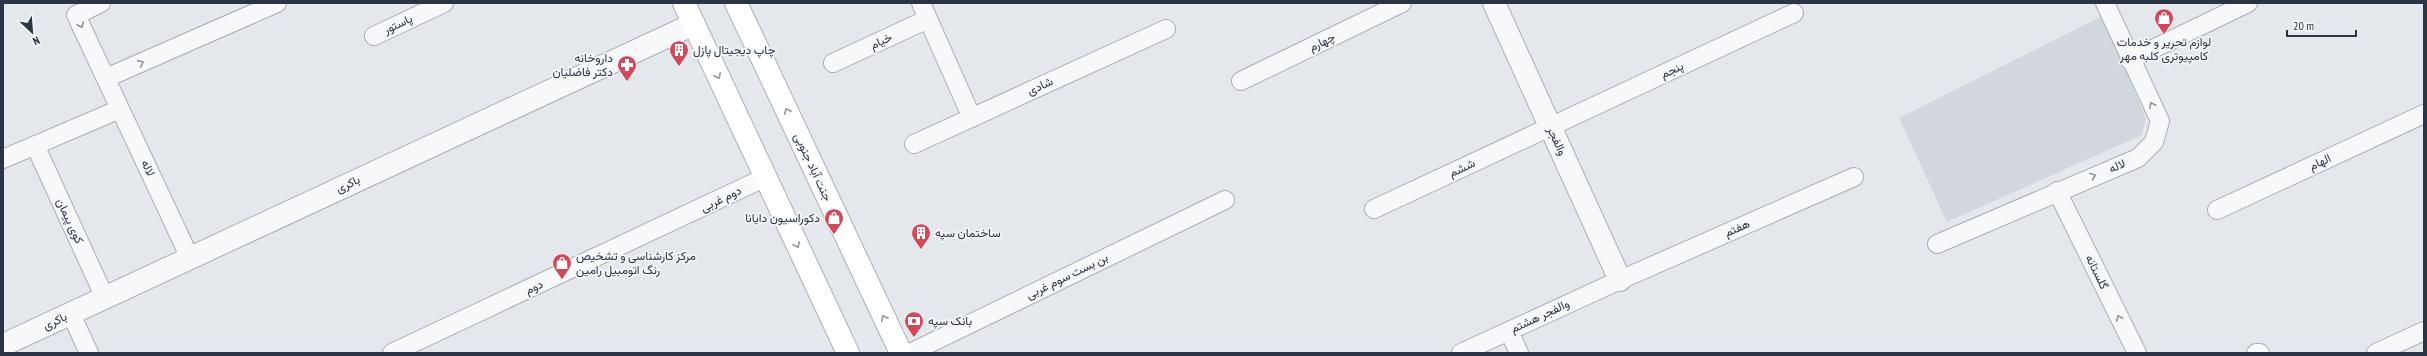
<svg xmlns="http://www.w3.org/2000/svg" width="2427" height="356" font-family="'PT Sans Narrow',Vazirmatn,sans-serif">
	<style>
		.built { fill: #d2d6de }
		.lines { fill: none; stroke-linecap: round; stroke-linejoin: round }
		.minor-casing { stroke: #a9aeb7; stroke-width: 20 }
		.tertiary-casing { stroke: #a9aeb7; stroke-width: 24 }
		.secondary-casing { stroke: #a9aeb7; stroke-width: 24 }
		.minor { stroke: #f7f8fa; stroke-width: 18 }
		.tertiary { stroke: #f7f8fa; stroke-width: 22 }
		.secondary { stroke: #fff; stroke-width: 22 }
		.oneway { stroke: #9196a0 }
		.oneway2 { stroke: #959aa2 }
		.labels { text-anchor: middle; stroke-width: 3.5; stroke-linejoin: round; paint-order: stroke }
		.street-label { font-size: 12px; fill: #2b3445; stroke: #f4f6f9 }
		.poi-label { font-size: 12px; fill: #2b3445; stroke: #f4f6f9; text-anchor: start }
	</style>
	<rect width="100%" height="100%" fill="#e4e7ec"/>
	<path class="built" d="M2102 16 2146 118 2142 135 1947 222 1899 118Z"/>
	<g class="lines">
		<g class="minor-casing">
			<path id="minor" d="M101 3 76 15 190 258
				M921 3 972 118
				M374 36 444 3
				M2130 60 2248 3
				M833 63 928 19
				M106 78 277 3
				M1241 81 1402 3
				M914 144 1166 29
				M35 145 105 298
				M3 159 120 109
				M2057 191 2137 353
				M1374 209 1794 13
				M2217 210 2424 114
				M1937 244 2138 158 2154 142 2160 121 2105 3
				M71 314 89 353
				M1509 331 1519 353
				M392 353 766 177
				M910 353 1225 200
				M1461 353 1620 280 1854 177
				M2256 353H2260
				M2376 353 2424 331"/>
		</g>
		<g class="tertiary-casing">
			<path id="tertiary" d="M1494 3 1620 280
				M3 345 694 24"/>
		</g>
		<g class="secondary-casing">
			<path id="secondary" d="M684 3 848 353
				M736 3 901 353"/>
		</g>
		<use href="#minor" class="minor"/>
		<use href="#tertiary" class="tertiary"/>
		<use href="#secondary" class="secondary"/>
	</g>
	<defs><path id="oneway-chevron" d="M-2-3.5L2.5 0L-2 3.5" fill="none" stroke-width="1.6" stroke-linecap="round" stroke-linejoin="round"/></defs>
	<g class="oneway">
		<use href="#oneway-chevron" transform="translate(81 25) rotate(65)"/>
		<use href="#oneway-chevron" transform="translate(141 63) rotate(-24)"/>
		<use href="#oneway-chevron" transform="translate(2152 105) rotate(-116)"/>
		<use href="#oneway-chevron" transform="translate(2093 176) rotate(-23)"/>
		<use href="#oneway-chevron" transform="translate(2119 318) rotate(-116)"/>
	</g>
	<g class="oneway2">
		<use href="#oneway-chevron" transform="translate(718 76) rotate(65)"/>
		<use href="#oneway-chevron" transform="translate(787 111) rotate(-115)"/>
		<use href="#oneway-chevron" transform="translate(797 245) rotate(65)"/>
		<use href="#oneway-chevron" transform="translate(884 318) rotate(-115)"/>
	</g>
	<defs>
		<g id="shop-pin" transform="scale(1)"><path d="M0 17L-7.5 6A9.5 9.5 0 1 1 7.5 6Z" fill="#d1495b" stroke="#f4f6f9"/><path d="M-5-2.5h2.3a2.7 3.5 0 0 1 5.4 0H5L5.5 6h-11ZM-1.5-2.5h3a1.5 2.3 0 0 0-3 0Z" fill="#fff"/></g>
		<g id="building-pin" transform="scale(1)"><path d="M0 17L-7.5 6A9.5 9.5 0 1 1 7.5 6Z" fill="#d1495b" stroke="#f4f6f9"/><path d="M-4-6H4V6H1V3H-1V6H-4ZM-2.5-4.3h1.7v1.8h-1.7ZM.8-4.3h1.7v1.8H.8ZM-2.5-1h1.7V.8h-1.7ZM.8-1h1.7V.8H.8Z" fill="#fff"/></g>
		<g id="pharmacy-pin" transform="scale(1)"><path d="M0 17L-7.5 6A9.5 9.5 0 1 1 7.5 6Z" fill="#d1495b" stroke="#f4f6f9"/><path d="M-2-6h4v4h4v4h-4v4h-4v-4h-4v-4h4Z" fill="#fff"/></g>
		<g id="bank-pin" transform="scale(1)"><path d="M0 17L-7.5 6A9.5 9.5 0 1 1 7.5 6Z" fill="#d1495b" stroke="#f4f6f9"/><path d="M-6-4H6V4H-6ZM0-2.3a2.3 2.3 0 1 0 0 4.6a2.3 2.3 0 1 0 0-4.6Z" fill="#fff"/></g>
	</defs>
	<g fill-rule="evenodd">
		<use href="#shop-pin" x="2164" y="18"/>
		<use href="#building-pin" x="679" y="50"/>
		<use href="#pharmacy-pin" x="627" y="65"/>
		<use href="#shop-pin" x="834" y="218"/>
		<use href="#building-pin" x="921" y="233"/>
		<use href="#shop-pin" x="562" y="263"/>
		<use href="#bank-pin" x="914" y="321"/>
	</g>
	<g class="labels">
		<g class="street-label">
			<text transform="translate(398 24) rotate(-25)" y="4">پاستور</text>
			<text transform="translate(881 41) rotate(-25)" y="4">خیام</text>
			<text transform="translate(1322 42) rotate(-26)" y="4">چهارم</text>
			<text transform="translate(1672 70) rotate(-25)" y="4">پنجم</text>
			<text transform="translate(1040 86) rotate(-25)" y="4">شادی</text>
			<text transform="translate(1557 141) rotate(65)" y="4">والفجر</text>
			<text transform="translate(2320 162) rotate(-25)" y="4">الهام</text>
			<text transform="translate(2117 166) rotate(-23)" y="4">لاله</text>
			<text transform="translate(813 167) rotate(65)" y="4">جنت آباد جنوبی</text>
			<text transform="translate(148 168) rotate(65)" y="4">لاله</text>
			<text transform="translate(1462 168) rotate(-25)" y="4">ششم</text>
			<text transform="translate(348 184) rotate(-25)" y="4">باکری</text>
			<text transform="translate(721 199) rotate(-26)" y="4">دوم غربی</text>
			<text transform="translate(70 221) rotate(65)" y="4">کوی پیمان</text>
			<text transform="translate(1737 228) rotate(-24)" y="4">هفتم</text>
			<text transform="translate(2097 272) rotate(64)" y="4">گلستانه</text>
			<text transform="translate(1067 276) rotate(-26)" y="4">بن بست سوم غربی</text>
			<text transform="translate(534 287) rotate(-25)" y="4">دوم</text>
			<text transform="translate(1540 316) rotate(-25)" y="4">والفجر هشتم</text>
			<text transform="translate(55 321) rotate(-25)" y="4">باکری</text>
		</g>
		<g class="poi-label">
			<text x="2164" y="46" text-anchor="middle">لوازم تحریر و خدمات<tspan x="2164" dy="14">کامپیوتری کلبه مهر</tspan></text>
			<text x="693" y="54">چاپ دیجیتال پازل</text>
			<text x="613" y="62" text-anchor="end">داروخانه<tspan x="613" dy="14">دکتر فاضلیان</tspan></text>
			<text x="820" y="222" text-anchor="end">دکوراسیون دایانا</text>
			<text x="935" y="237">ساختمان سپه</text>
			<text x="576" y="260">مرکز کارشناسی و تشخیص<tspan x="576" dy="14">رنگ اتومبیل رامین</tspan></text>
			<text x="928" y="325">بانک سپه</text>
		</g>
	</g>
	<rect width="2427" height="356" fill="none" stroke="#2b3445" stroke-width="8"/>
	<g transform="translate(32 32) rotate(154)" stroke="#f4f6f9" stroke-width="3" paint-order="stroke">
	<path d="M0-3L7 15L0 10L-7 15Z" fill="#2b3445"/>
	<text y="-6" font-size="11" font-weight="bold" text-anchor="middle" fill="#2b3445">N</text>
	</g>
	<path d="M2287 30v6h69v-6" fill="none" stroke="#2b3445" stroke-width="2"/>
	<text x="2293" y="30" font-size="12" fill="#2b3445" stroke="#f4f6f9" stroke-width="3" paint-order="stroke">20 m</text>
</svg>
